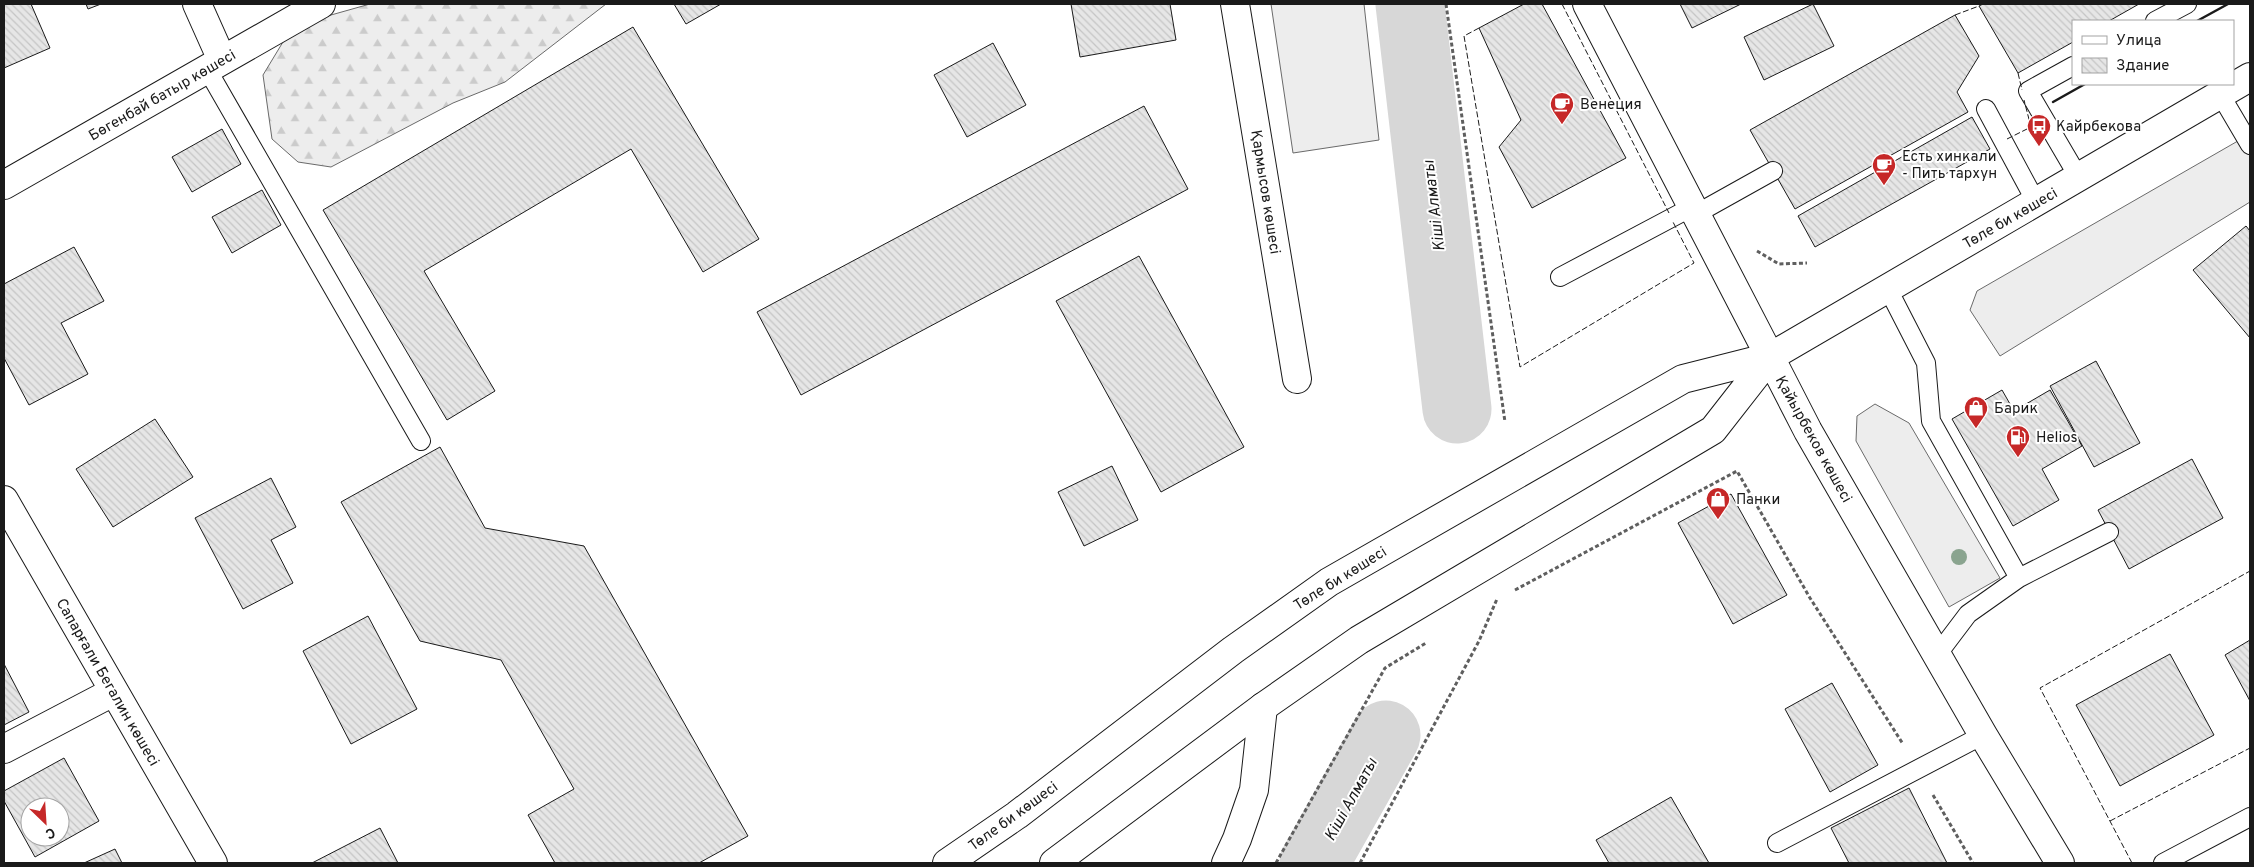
<svg xmlns="http://www.w3.org/2000/svg" width="2254" height="867" font-family="Overpass,sans-serif">
	<style>
		.built { fill: #ededed; stroke: #6a6a6a }
		.forest { fill: url(#forest-firs); stroke: #6a6a6a }
		.lines { fill: none; stroke-linecap: round; stroke-linejoin: round }
		.river { stroke: #d7d7d7; stroke-width: 69 }
		.building { fill: url(#building-back-hatch); stroke: #1a1a1a; fill-rule: evenodd }
		.service-casing { stroke: #1a1a1a; stroke-width: 20 }
		.minor-casing { stroke: #1a1a1a; stroke-width: 30 }
		.tertiary-casing { stroke: #1a1a1a; stroke-width: 30 }
		.secondary-casing { stroke: #1a1a1a; stroke-width: 30 }
		.path { stroke: #5f5f5f; stroke-width: 3; stroke-dasharray: 4 2.5; stroke-linecap: butt }
		.service { stroke: #fff; stroke-width: 18 }
		.minor { stroke: #fff; stroke-width: 28 }
		.tertiary { stroke: #fff; stroke-width: 28 }
		.secondary { stroke: #fff; stroke-width: 28 }
		.fence { stroke: #1a1a1a; stroke-width: 1; stroke-dasharray: 6 2.5; stroke-linecap: butt }
		.wall { stroke: #1a1a1a; stroke-width: 2.5 }
		.tree { fill: #8aa48f }
		.labels { text-anchor: middle; stroke-width: 4; stroke-linejoin: round; paint-order: stroke }
		.street-label { font-size: 15px; fill: #1a1a1a; stroke: #fff }
		.poi-label { font-size: 15px; fill: #1a1a1a; stroke: #fff; text-anchor: start }
		.water-label { font-size: 16px; font-style: italic; fill: #1a1a1a; stroke: #fff }
	</style>
	<defs>
		<pattern id="forest-firs" width="22" height="20" patternUnits="userSpaceOnUse" patternTransform="scale(1.25)"><rect width="22" height="20" fill="#ededed"/><path d="M5 1l3.5 6h-7zM16 11l3.5 6h-7z" fill="#cbcbcb"/></pattern>
		<pattern id="building-back-hatch" width="6" height="6" patternUnits="userSpaceOnUse" patternTransform="scale(1.25)"><rect width="6" height="6" fill="#e6e6e6"/><path d="M-1 5l2 2M0 0l6 6M5-1l2 2" fill="none" stroke="#c5c5c5"/></pattern>
	</defs>
	<rect width="100%" height="100%" fill="#fff"/>
	<path class="built" d="M1271 4H1364L1379 140 1293 153Z
		M2250 134V202L2000 356 1970 310 1977 291Z
		M1875 404 1909 423 2000 578 1949 607 1856 441 1857 416Z"/>
	<path class="forest" d="M370 4H606L505 82 453 103 331 167 298 162 272 139 263 75 289 32 331 15Z"/>
	<g class="lines">
		<path class="river" d="M1410 4 1457 409
			M1314 863 1386 735"/>
	</g>
	<path class="building" d="M4 4H31L50 48 4 68Z
		M86 4H101L88 9Z
		M674 4H721L686 24Z
		M1071 4H1170L1176 40 1080 57Z
		M1524 4H1542L1626 158 1532 208 1499 147 1521 120 1479 28Z
		M1680 4H1741L1692 28Z
		M1813 4 1834 46 1764 80 1744 37Z
		M1983 4H2139L2109 21H2073V42L2018 73 1979 6Z
		M1955 15 1979 56 1957 92 1968 112 1795 209 1750 130Z
		M633 27 759 239 703 272 631 149 424 271 495 391 447 420 323 210Z
		M993 43 1026 105 967 137 934 75Z
		M1144 106 1188 189 801 395 757 312Z
		M1972 117 1990 149 1815 247 1798 216Z
		M222 129 241 164 192 192 172 157Z
		M262 190 281 225 232 253 212 217Z
		M2246 226 2250 231V338L2193 270Z
		M74 247 104 301 61 323 88 374 29 405 4 358V284Z
		M1139 256 1244 447 1161 492 1056 301Z
		M2096 361 2140 443 2094 467 2050 386Z
		M2002 390 2014 411 2050 390 2082 446 2042 469 2059 500 2013 526 1952 419Z
		M155 419 193 477 113 527 76 469Z
		M440 447 485 528 584 546 748 836 699 863H555L528 815 574 789 501 660 420 641 341 502Z
		M2192 459 2223 518 2129 569 2098 510Z
		M1112 466 1138 520 1084 546 1058 492Z
		M271 478 296 527 271 540 293 583 243 609 195 518Z
		M1731 494 1787 595 1733 624 1678 523Z
		M368 616 417 709 351 744 303 651Z
		M2250 640V701L2225 655Z
		M2170 654 2214 735 2120 786 2076 705Z
		M4 664 29 712 4 725Z
		M1832 683 1878 765 1830 792 1785 709Z
		M64 758 99 821 35 857 4 801V791ZM30 807H60V837H30Z
		M1909 788 1947 863H1849L1831 828Z
		M1671 797 1709 863H1609L1596 840Z
		M380 828 398 863H312Z
		M115 849 122 863H84Z"/>
	<g class="lines">
		<g class="service-casing">
			<path id="service" d="M2155 21 2187 4
				M2073 66 2028 91 2079 178
				M207 69 421 441
				M2220 94 2250 145
				M1986 109 2036 202
				M1696 214 1773 171
				M1560 277 1692 207
				M1888 289 1926 363 1931 421 2019 578 1968 614 1937 655
				M2019 578 2109 532
				M1777 843 1983 735
				M2163 863 2250 817"/>
		</g>
		<g class="minor-casing">
			<path id="minor" d="M197 4 222 60
				M1235 4 1297 379
				M4 500 213 863
				M4 749 113 692
				M1226 863 1237 839 1254 790 1263 707"/>
		</g>
		<g class="tertiary-casing">
			<path id="tertiary" d="M1587 4 1770 357
				M4 185 321 4"/>
		</g>
		<g class="secondary-casing">
			<path id="secondary" d="M1770 357 1808 431 1983 735 2060 863
				M947 863 1017 815 1233 650 1329 582 1683 379 1770 357 2250 77
				M1054 863 1263 707 1359 640 1713 430 1770 357"/>
		</g>
		<path class="path" d="M1446 4 1505 422
			M1757 251 1779 264 1807 263
			M1515 590 1737 471 1810 598 1903 744
			M1933 795 1973 863
			M1276 863 1385 668 1426 643
			M1360 863 1479 641 1497 599"/>
		<use href="#service" class="service"/>
		<use href="#minor" class="minor"/>
		<use href="#tertiary" class="tertiary"/>
		<use href="#secondary" class="secondary"/>
		<path class="fence" d="M1562 4 1669 213
			M1955 15 1979 6
			M1479 28 1464 36 1520 367 1694 263 1673 222
			M2018 73 2022 90
			M2007 139 2031 127 2024 100
			M2110 821 2250 748
			M2132 863 2040 688 2250 571"/>
		<path class="wall" d="M2197 21 2228 4
			M2053 102 2085 84"/>
	</g>
	<circle class="tree" cx="1959" cy="557" r="8"/>
	<defs>
		<g id="cafe-pin" transform="scale(1.25)"><path d="M0 17L-7.5 6A9.5 9.5 0 1 1 7.5 6Z" fill="#c62828" stroke="#fff"/><path d="M-5.5-4.5H6V0H3Q3 3.5 0 3.5H-2.5Q-5.5 3.5-5.5 0ZM3-3.2v2h1.7v-2ZM-6 4.5H4V6H-6Z" fill="#fff"/></g>
		<g id="bus-pin" transform="scale(1.25)"><path d="M0 17L-7.5 6A9.5 9.5 0 1 1 7.5 6Z" fill="#c62828" stroke="#fff"/><path d="M-5-6H5V4H4V6H2V4H-2V6H-4V4H-5ZM-3.5-4V0h7V-4ZM-3.5 1.2v1.5H-2V1.2ZM2 1.2v1.5H3.5V1.2Z" fill="#fff"/></g>
		<g id="shop-pin" transform="scale(1.25)"><path d="M0 17L-7.5 6A9.5 9.5 0 1 1 7.5 6Z" fill="#c62828" stroke="#fff"/><path d="M-5-2.5h2.3a2.7 3.5 0 0 1 5.4 0H5L5.5 6h-11ZM-1.5-2.5h3a1.5 2.3 0 0 0-3 0Z" fill="#fff"/></g>
		<g id="fuel-pin" transform="scale(1.25)"><path d="M0 17L-7.5 6A9.5 9.5 0 1 1 7.5 6Z" fill="#c62828" stroke="#fff"/><path d="M-5.5-6h7V0h2V4h1.3V-2.5L3-4.5l.8-.8L6-3V5H2.5V1h-1V6h-7ZM-4.2-4.7v3.2H.2V-4.7Z" fill="#fff"/></g>
	</defs>
	<g fill-rule="evenodd">
		<use href="#cafe-pin" x="1562" y="104"/>
		<use href="#bus-pin" x="2039" y="126"/>
		<use href="#cafe-pin" x="1884" y="165"/>
		<use href="#shop-pin" x="1976" y="408"/>
		<use href="#fuel-pin" x="2018" y="437"/>
		<use href="#shop-pin" x="1718" y="499"/>
	</g>
	<g class="labels">
		<g class="street-label">
			<text transform="translate(162 95) rotate(-30)" y="5">Бөгенбай батыр көшесі</text>
			<text transform="translate(1266 192) rotate(81)" y="5">Қармысов көшесі</text>
			<text transform="translate(2010 218) rotate(-30)" y="5">Төле би көшесі</text>
			<text transform="translate(1814 439) rotate(61)" y="5">Қайырбеков көшесі</text>
			<text transform="translate(1340 578) rotate(-32)" y="5">Төле би көшесі</text>
			<text transform="translate(108 682) rotate(60)" y="5">Сапарғали Бегалин көшесі</text>
			<text transform="translate(1013 816) rotate(-36)" y="5">Төле би көшесі</text>
		</g>
		<g class="poi-label">
			<text x="1580" y="109">Венеция</text>
			<text x="2056" y="131">Кайрбекова</text>
			<text x="1902" y="161">Есть хинкали<tspan x="1902" dy="17">- Пить тархун</tspan></text>
			<text x="1994" y="413">Барик</text>
			<text x="2036" y="442">Helios</text>
			<text x="1736" y="504">Панки</text>
		</g>
		<g class="water-label">
			<text transform="translate(1433 206) rotate(-97)" y="6">Кіші Алматы</text>
			<text transform="translate(1350 799) rotate(-61)" y="6">Кіші Алматы</text>
		</g>
	</g>
	<rect width="2254" height="867" fill="none" stroke="#1a1a1a" stroke-width="10"/>
	<rect x="2072" y="20" width="162" height="65" fill="#ffffff" stroke="#a3a3a3"/>
	<rect x="2082" y="36" width="25" height="8" fill="#ffffff" stroke="#a3a3a3"/>
	<text x="2116" y="45" font-size="15" fill="#1a1a1a">Улица</text>
	<rect x="2082" y="58" width="25" height="15" fill="url(#building-back-hatch)" stroke="#a3a3a3"/>
	<text x="2116" y="70" font-size="15" fill="#1a1a1a">Здание</text>
	<g transform="translate(45 822) rotate(155)"><circle r="24" fill="#ffffff" stroke="#a3a3a3"/>
	<path d="M0-4L9 19L0 12L-9 19Z" fill="#c62828"/>
	<text y="-8" font-size="14" font-weight="bold" text-anchor="middle" fill="#1a1a1a">С</text>
	</g>
</svg>
